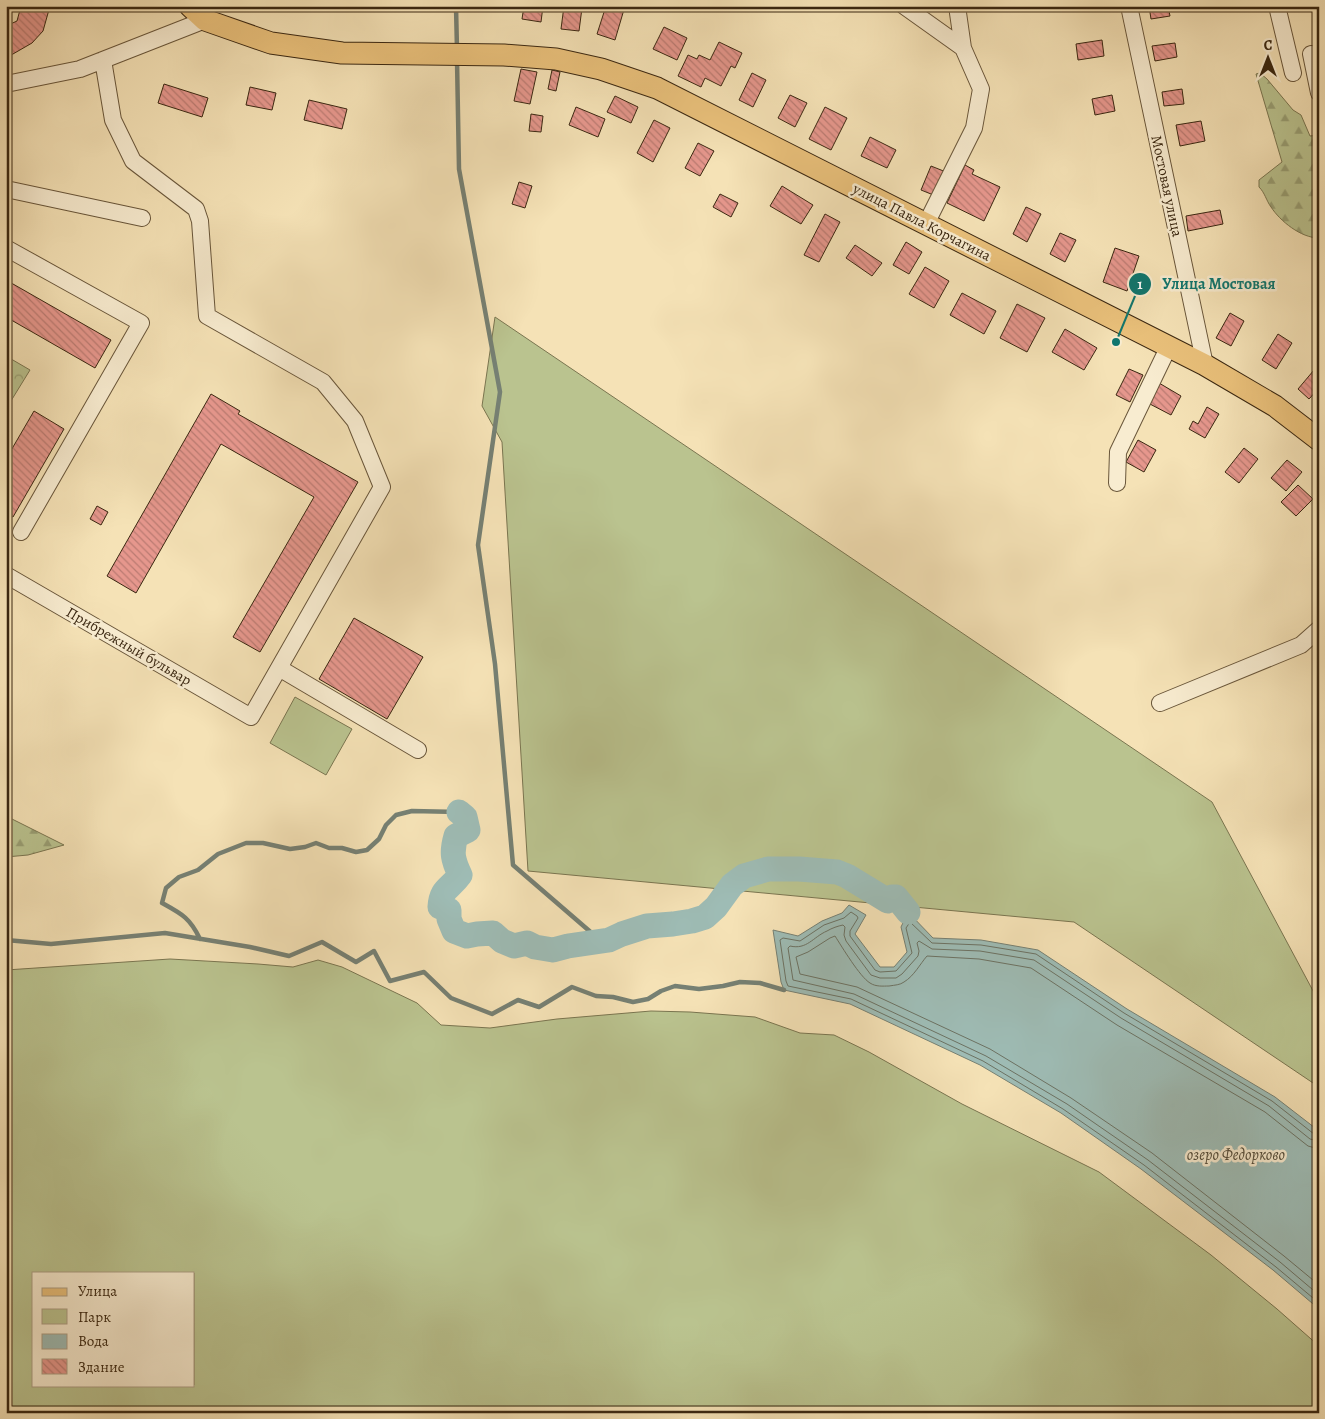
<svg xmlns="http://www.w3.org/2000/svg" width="1325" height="1419" font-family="Alegreya,serif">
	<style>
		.green { fill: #bac38f; stroke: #7a7550; fill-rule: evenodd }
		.forest { fill: url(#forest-firs); stroke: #7a7550 }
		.park { fill: url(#park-crowns); stroke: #7a7550 }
		.water { fill: #9ebcb5; stroke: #768073 }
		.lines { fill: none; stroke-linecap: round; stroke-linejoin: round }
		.shore { stroke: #6c7263; stroke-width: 1 }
		.stream { stroke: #768073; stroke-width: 4.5 }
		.river { stroke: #9ebcb5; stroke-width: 25 }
		.building { fill: url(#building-back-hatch); stroke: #3a2711 }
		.minor-casing { stroke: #69563a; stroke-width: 18 }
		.major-casing { stroke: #3a2711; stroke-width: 23 }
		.minor { stroke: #f8ecd0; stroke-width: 16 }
		.major { stroke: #eac17b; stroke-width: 21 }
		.labels { text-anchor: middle; stroke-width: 5; stroke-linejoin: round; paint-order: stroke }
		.street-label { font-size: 15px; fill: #3a2711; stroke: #f8ecd0 }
		.water-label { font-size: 16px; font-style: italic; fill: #534c3a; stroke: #f8ecd0 }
		.leader { fill: none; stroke: #0f766e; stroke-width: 2 }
		.callout-dot { fill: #0f766e; stroke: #f8ecd0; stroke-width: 2 }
		.mark-label { font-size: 15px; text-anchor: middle; font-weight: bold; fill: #fff }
		.callout-label { font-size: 16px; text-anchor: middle; font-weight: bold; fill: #0f766e; stroke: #f8ecd0; stroke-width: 5; stroke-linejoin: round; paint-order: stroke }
	</style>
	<defs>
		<pattern id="forest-firs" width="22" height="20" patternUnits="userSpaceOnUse" patternTransform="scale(1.25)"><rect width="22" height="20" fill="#bac38f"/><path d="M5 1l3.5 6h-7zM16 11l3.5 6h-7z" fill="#989e73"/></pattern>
		<pattern id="park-crowns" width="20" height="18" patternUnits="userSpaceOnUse" patternTransform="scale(1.25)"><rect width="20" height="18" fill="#bac38f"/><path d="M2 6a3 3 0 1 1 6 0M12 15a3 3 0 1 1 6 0" fill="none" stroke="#989e73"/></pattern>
		<pattern id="building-back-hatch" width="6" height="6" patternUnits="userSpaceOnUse" patternTransform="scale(1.25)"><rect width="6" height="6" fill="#e6978d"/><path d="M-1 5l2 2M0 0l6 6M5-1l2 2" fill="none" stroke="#bb7b72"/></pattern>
	</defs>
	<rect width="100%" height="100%" fill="#f5e2b6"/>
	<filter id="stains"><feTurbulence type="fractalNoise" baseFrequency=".004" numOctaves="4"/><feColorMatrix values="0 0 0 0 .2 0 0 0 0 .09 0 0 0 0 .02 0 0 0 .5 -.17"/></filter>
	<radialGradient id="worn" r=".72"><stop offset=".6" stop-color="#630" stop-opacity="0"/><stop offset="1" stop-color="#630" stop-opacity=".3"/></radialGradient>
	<path class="green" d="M495 317 1212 802 1319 1002V1087L1074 922 528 871 502 442 482 406Z
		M295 697 352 729 326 775 270 743Z
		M170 959 258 964 293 967 318 960 342 967 417 1003 441 1025 490 1028 557 1019 651 1011 690 1012 755 1017 800 1033 834 1035 869 1052 962 1104 1099 1172 1211 1255 1277 1309 1319 1346V1413H6V970ZM34 1273H194V1385H34Z"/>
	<path class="forest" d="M1260 73 1267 79 1293 110 1301 115 1310 136 1319 135V238C1301 238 1280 221 1271 207 1266 200 1265 193 1259 187V180L1282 162 1256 74Z
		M6 696 11 704 6 739Z
		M6 816 64 845 28 855 6 857Z"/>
	<path class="park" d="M6 356 30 370 6 409Z"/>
	<path class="water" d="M849 905 866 915 855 934 880 967H894L907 952 901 927 908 912 933 938 981 940 1038 950 1127 1009 1275 1097 1319 1131V1309L1273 1270 1141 1169 1061 1113 980 1065 850 1004 784 990 781 982 773 930 798 936 822 921 842 913Z"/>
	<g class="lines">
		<path class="shore" d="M1319 1135 1314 1134 1272 1101 1124 1013 1036 954 981 945 932 943 910 922 906 928 912 953 896 971 880 972 875 970 850 936V931L858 918 857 916 851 912 844 918 824 925 800 941 783 938 780 940 786 981 788 986 851 999 983 1061 1063 1109 1144 1165 1276 1267 1319 1303
			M1319 1141 1310 1139 1269 1106 1121 1018 1034 960 980 951 932 949 919 941 917 943 919 951 918 956 902 974 896 978H880L871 975 846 941 844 935 845 927 843 925C838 926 832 928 827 931 813 937 807 950 790 946L788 948 793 980 854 994 986 1056 1067 1104 1148 1160 1280 1262 1319 1295
			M1319 1149 1308 1146 1265 1112 1117 1025 1031 968 979 959 927 956C920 964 914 976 904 982 900 985 895 985 889 986 883 986 876 987 870 983 860 977 842 947 835 936L830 938 808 952 796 957 800 974 857 987 990 1049 1071 1098 1152 1153 1284 1256 1319 1285"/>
		<path class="stream" d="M456 6 457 50
			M457 60 459 169 500 392 478 545 495 664 513 865 601 941
			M200 939C190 918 182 914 162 903L166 888 179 877 198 870 218 854 246 843H263L290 849 305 847 316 843 329 848H342L356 852 367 850 379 839 386 825 396 815 412 811 459 812
			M6 940 51 944 165 933 250 947 289 956 322 942 356 962 374 951 390 981 424 972 451 998 492 1014 518 1000 539 1007 572 987 596 996 613 997 633 1002 648 999 661 991 675 986 699 989 723 986 740 982 760 983 784 990"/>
		<path class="river" d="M459 812 465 817 468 830 456 836C451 853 453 860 460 875 450 889 441 888 440 907L449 910V919L454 931 467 936 477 934 493 933 502 941 514 946 527 943 535 947 553 950 568 946 609 940 622 934 647 926 673 924 692 921 705 917 716 907 732 885 744 876 768 869H799L837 872 847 876 888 901 892 897H896L908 912"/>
	</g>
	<path class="building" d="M21 6H50L43 31 32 43 6 58V26L17 21Z
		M524 6H543L541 22 522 19Z
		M564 6 582 8 579 31 561 29Z
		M606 6H625L615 40 597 34Z
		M1149 6H1168L1170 16 1151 19Z
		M664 27 687 38 677 60 653 49Z
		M1102 40 1104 56 1078 60 1076 44Z
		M719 42 742 53 735 68 731 66 721 86 705 78 701 87 678 76 688 55 697 59 699 55 710 60Z
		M1175 43 1177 57 1155 61 1152 46Z
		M521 69 537 72 530 104 514 101Z
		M552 70 560 72 556 91 548 89Z
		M752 73 766 80 753 107 739 100Z
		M164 84 208 98 202 117 158 103Z
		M250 87 276 93 272 110 246 105Z
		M1182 89 1184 104 1164 106 1162 92Z
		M790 95 807 103 795 127 778 118Z
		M1112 95 1115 111 1095 115 1092 99Z
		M615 96 638 107 631 123 607 112Z
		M309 100 347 109 342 129 304 120Z
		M576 107 605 119 598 137 569 125Z
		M825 107 847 118 831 150 809 139Z
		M531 114 543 116 541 132 529 131Z
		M654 120 670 128 653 162 637 153Z
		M1201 121 1205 141 1180 146 1176 125Z
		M870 137 896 150 887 168 861 156Z
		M698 143 714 151 700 176 685 168Z
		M965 165 974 170 972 174 1000 187 984 221 947 203Z
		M931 166 946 172 936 196 921 190Z
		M519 182 532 186 525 208 512 204Z
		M782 186 813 205 801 224 770 206Z
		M720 194 738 203 731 217 713 207Z
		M1026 207 1041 214 1027 242 1013 234Z
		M1220 210 1223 224 1188 231 1186 216Z
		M825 214 840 222 819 262 804 255Z
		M1060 233 1076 240 1065 262 1050 254Z
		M906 242 922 252 909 274 893 265Z
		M855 245 882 263 872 276 846 258Z
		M1115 248 1139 256 1127 291 1103 282Z
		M925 267 949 281 934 308 909 294Z
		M6 280 111 340 95 368 6 317Z
		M962 293 996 311 984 334 950 315Z
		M1017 304 1045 318 1027 352 1000 338Z
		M1230 313 1244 321 1231 346 1216 338Z
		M1065 329 1097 348 1084 370 1052 352Z
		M1278 334 1292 343 1276 369 1262 360Z
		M1129 369 1143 375 1130 402 1116 395Z
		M1314 370 1319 374V388L1309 399 1298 389Z
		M1159 383 1181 396 1171 415 1148 403Z
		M211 394 240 411 238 414 358 482 260 652 233 637 314 497 221 444 136 593 107 576Z
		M1207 407 1219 414 1205 438 1189 429 1193 421 1198 424Z
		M34 411 64 429 13 517 6 514V459Z
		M1138 440 1156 450 1144 472 1126 462Z
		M1244 448 1258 459 1239 483 1225 472Z
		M1287 460 1302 472 1286 491 1271 478Z
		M1298 485 1313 499 1296 516 1281 502Z
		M97 506 108 512 101 525 90 519Z
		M354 618 423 657 387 719 319 679Z"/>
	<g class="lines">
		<g class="minor-casing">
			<path id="minor" d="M904 6 963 48
				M1129 6 1205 365
				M1277 6 1293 73
				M1311 54 1319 93
				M6 84 80 69 205 20
				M6 189 142 218
				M926 224 974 128 981 89 963 48 957 6
				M6 248 141 323 21 532
				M1117 483 1118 452 1168 348
				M6 575 251 717 382 487 355 421 323 382 207 316 200 221 196 209 133 161 113 120 103 60
				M279 668 418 750
				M1160 703 1301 645 1319 629"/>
		</g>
		<g class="major-casing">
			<path id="major" d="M190 6 205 20 271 43 342 53 504 55 556 59 601 69 657 88 1205 365 1275 406 1319 440"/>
		</g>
		<use href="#minor" class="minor"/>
		<use href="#major" class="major"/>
	</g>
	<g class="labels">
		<g class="street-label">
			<text transform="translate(1167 186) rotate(78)" y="5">Мостовая улица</text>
			<text transform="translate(922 222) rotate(27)" y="5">улица Павла Корчагина</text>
			<text transform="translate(129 646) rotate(30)" y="5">Прибрежный бульвар</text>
		</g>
		<g class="water-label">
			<text x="1236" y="1160">озеро Федорково</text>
		</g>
	</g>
	<path class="leader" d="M1116 342L1140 284"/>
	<g class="callout-dot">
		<circle cx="1116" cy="342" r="5"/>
		<circle cx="1140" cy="284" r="12"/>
	</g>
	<g class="mark-label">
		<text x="1140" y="289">1</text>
	</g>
	<g class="callout-label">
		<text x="1219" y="289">Улица Мостовая</text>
	</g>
	<rect width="1325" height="1419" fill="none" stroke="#f5e2b6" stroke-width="25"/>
	<rect x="8" y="8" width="1310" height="1404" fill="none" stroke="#3a2711" stroke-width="2.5"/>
	<rect x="12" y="12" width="1300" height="1394" fill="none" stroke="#3a2711"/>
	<rect x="32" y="1272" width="162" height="115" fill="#f8ecd0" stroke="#ac9d84"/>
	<rect x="42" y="1288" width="25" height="8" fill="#eac17b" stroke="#ac9d84"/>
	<text x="78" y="1296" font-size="15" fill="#3a2711">Улица</text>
	<rect x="42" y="1309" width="25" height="15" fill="#bac38f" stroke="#ac9d84"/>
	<text x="78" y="1322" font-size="15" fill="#3a2711">Парк</text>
	<rect x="42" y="1334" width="25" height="15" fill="#9ebcb5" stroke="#ac9d84"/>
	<text x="78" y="1346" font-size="15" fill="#3a2711">Вода</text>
	<rect x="42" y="1359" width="25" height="15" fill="url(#building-back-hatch)" stroke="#ac9d84"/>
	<text x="78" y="1372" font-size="15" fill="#3a2711">Здание</text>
	<g transform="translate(1268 58)" stroke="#f8ecd0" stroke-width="4" paint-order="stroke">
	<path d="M0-4L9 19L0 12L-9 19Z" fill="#3a2711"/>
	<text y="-8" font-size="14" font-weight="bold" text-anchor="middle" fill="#3a2711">С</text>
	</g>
	<rect width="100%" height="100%" filter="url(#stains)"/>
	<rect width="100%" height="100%" fill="url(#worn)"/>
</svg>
